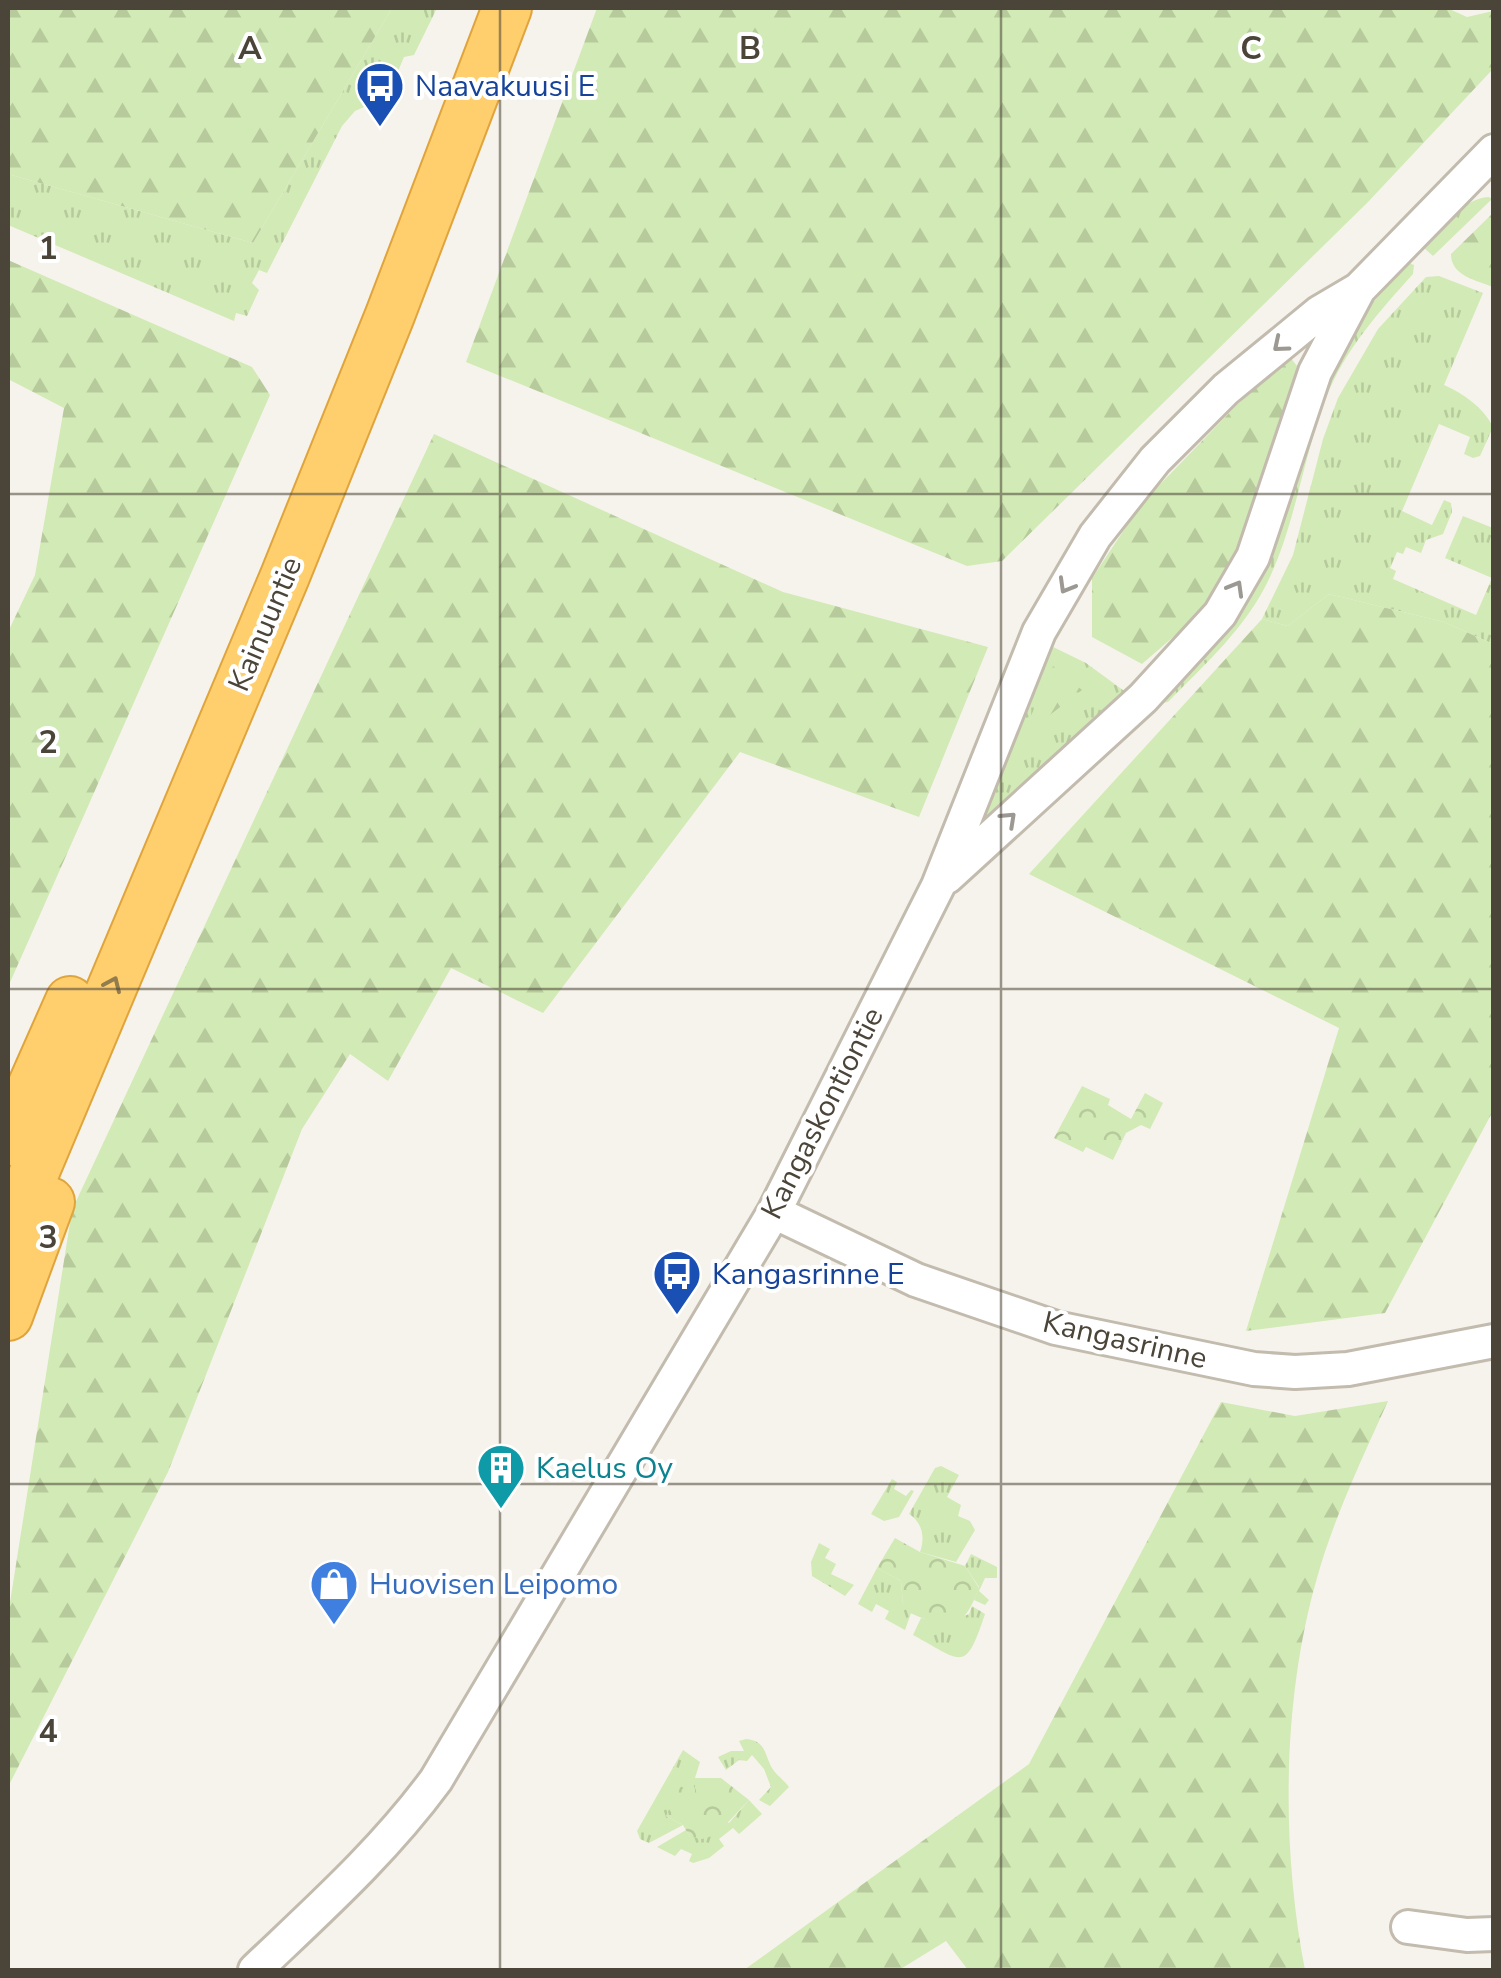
<svg xmlns="http://www.w3.org/2000/svg" width="1501" height="1978" font-family="'Nunito Sans',sans-serif">
	<style>
		.grass { fill: url(#grass-tufts) }
		.forest { fill: url(#forest-firs) }
		.park { fill: url(#park-crowns) }
		.lines { fill: none; stroke-linecap: round; stroke-linejoin: round }
		.minor-casing { stroke: #c2bbae; stroke-width: 38 }
		.highway-casing { stroke: #e0a43c; stroke-width: 52 }
		.minor { stroke: #fff; stroke-width: 32 }
		.highway { stroke: #ffcf6e; stroke-width: 48 }
		.oneway { stroke: #9c9892 }
		.oneway2 { stroke: #937c4e }
		.grid { fill: none; stroke: #4b4439; stroke-width: 2.5; stroke-opacity: 0.55 }
		.labels { text-anchor: middle; stroke-width: 8; stroke-linejoin: round; paint-order: stroke }
		.transit-label { font-size: 30px; fill: #164399; stroke: #fff; text-anchor: start }
		.street-label { font-size: 30px; fill: #4b4439; stroke: #fff }
		.culture-label { font-size: 30px; fill: #0d838f; stroke: #fff; text-anchor: start }
		.shop-label { font-size: 30px; fill: #366cbe; stroke: #fff; text-anchor: start }
		.grid-label { font-size: 32px; text-anchor: middle; font-weight: bold; fill: #4b4439; stroke: #fff; stroke-width: 8; stroke-linejoin: round; paint-order: stroke }
	</style>
	<defs>
		<pattern id="grass-tufts" width="24" height="20" patternUnits="userSpaceOnUse" patternTransform="scale(2.5)"><rect width="24" height="20" fill="#d2eab5"/><path d="M3 7l-1-3M5 7V3M7 7l1-3M15 17l-1-3M17 17v-4M19 17l1-3" fill="none" stroke="#b6ca9c"/></pattern>
		<pattern id="forest-firs" width="22" height="20" patternUnits="userSpaceOnUse" patternTransform="scale(2.5)"><rect width="22" height="20" fill="#d2eab5"/><path d="M5 1l3.5 6h-7zM16 11l3.5 6h-7z" fill="#b6ca9c"/></pattern>
		<pattern id="park-crowns" width="20" height="18" patternUnits="userSpaceOnUse" patternTransform="scale(2.5)"><rect width="20" height="18" fill="#d2eab5"/><path d="M2 6a3 3 0 1 1 6 0M12 15a3 3 0 1 1 6 0" fill="none" stroke="#b6ca9c"/></pattern>
	</defs>
	<rect width="100%" height="100%" fill="#f6f3ec"/>
	<path class="grass" d="M392 8H437L414 55 404 57 387 97 355 111 342 126 267 273 259 270 252 283 259 290 247 316 236 313 234 321 8 225V174L253 243Z
		M1489 197 1492 199 1433 256 1424 248C1442 230 1462 198 1489 197Z
		M1409 263 1414 265 1413 274C1379 312 1345 349 1326 398 1303 457 1296 522 1269 579 1246 628 1205 664 1168 702L1162 703 1153 695 1193 656 1308 410 1363 313Z
		M1439 276 1483 293 1444 385C1464 394 1483 407 1493 427L1480 456 1473 458 1464 454 1470 437 1439 424 1402 511 1432 525 1444 500 1451 503 1452 512 1443 534 1426 540 1421 553 1406 547 1403 554 1397 552 1390 568 1396 571 1393 579 1476 615 1492 578 1445 558 1463 516 1493 528V644L1444 622 1329 594 1288 626 1262 619 1293 555 1323 439 1338 398 1378 329 1426 277Z
		M1047 644 1086 663 1131 696 958 858Z
		M941 1466 959 1475 947 1497 961 1505 958 1516 970 1521 975 1530 956 1562 920 1552C925 1538 923 1523 909 1514L935 1468Z
		M892 1479 897 1482 894 1489 906 1496 911 1490 914 1491 899 1517 884 1521 871 1514Z
		M819 1543 830 1549 825 1558 836 1564 831 1574 854 1585 845 1596 812 1576 811 1562Z
		M971 1554 997 1567V1578H985L979 1591 989 1600 985 1605 974 1600 979 1587 965 1566Z
		M877 1568 901 1581 903 1604 911 1613 905 1630 885 1619 889 1611 876 1604 872 1612 858 1604Z
		M972 1606 985 1614C965 1674 963 1662 913 1635L921 1618 946 1624 969 1614Z
		M746 1739C766 1741 764 1753 772 1768 776 1775 784 1780 789 1787L770 1806 759 1800 771 1787 764 1769 752 1755 747 1761 739 1760 726 1770 718 1757 731 1751H744L739 1741Z
		M683 1750 700 1762 695 1778 696 1794 666 1816 683 1825 649 1843 640 1839 637 1831Z
		M749 1800 762 1814 739 1834 733 1828 719 1839 724 1846 709 1858 693 1863 689 1861 692 1854 681 1849 675 1856 657 1847 686 1830 690 1837 726 1821 729 1823Z"/>
	<path class="forest" d="M8 8H392L253 243 8 174Z
		M597 8H1447L1467 17 1493 11V69L1367 203 1002 561 967 566 466 362Z
		M1493 213V287C1476 280 1451 276 1451 254Z
		M8 260 252 367 270 395 8 987V632L35 575 64 408 8 379Z
		M1290 357 1297 366C1283 429 1248 558 1206 606 1187 627 1163 645 1142 664L1092 637V578L1142 503 1236 406Z
		M434 434 783 592 988 647 919 817 740 752 543 1013 451 968 388 1081 350 1054 302 1129 168 1472 8 1787V1615L72 1210Z
		M1329 594 1444 622 1493 644V1111L1385 1313 1246 1331 1339 1028 1029 874 1262 619 1288 626Z
		M1053 666 1082 690 1033 728 1030 718Z
		M1388 1401C1362 1459 1334 1517 1317 1578 1282 1699 1281 1847 1305 1970H968L946 1941 899 1970H744L1029 1764 1221 1402 1295 1416Z"/>
	<path class="park" d="M1082 1086 1110 1099 1108 1105 1131 1119 1145 1093 1163 1103 1150 1129 1141 1125 1126 1133 1113 1160 1086 1147 1083 1152 1054 1138Z
		M895 1538 920 1552 965 1566 979 1588C962 1632 951 1631 908 1612L903 1604 901 1581 877 1568Z
		M695 1778H721L749 1800 716 1835 702 1839 690 1837 683 1825 666 1816 680 1786 695 1794Z"/>
	<g class="lines">
		<g class="minor-casing">
			<path id="minor" d="M947 877 1143 698 1220 614 1253 557 1315 372 1359 289
				M774 1212 916 1280 1056 1328 1254 1369 1295 1372 1348 1369 1494 1341
				M1408 1927 1467 1935 1494 1934
				M255 1970C319 1909 383 1852 436 1780L774 1212 938 886 1039 632 1095 536 1155 460 1226 389 1320 312 1359 289 1494 151"/>
		</g>
		<g class="highway-casing">
			<path id="highway" d="M8 1141 70 1001
				M8 1235 285 576 390 315 507 8
				M8 1316 50 1202"/>
		</g>
		<use href="#minor" class="minor"/>
		<use href="#highway" class="highway"/>
	</g>
	<defs><path id="oneway-chevron" d="M-2-3.5L2.5 0L-2 3.5" fill="none" stroke-width="1.6" stroke-linecap="round" stroke-linejoin="round" transform="scale(2.5)"/></defs>
	<g class="oneway">
		<use href="#oneway-chevron" transform="translate(1280 345) rotate(140)"/>
		<use href="#oneway-chevron" transform="translate(1066 586) rotate(120)"/>
		<use href="#oneway-chevron" transform="translate(1236 588) rotate(-60)"/>
		<use href="#oneway-chevron" transform="translate(1009 819) rotate(-43)"/>
	</g>
	<use class="oneway2" href="#oneway-chevron" transform="translate(113 984) rotate(-66)"/>
	<path class="grid" d="M500 8V1970M1001 8V1970M8 494H1494M8 989H1494M8 1484H1494"/>
	<defs>
		<g id="bus-pin" transform="scale(2.5)"><path d="M0 17L-7.5 6A9.5 9.5 0 1 1 7.5 6Z" fill="#1a4fb4" stroke="#fff"/><path d="M-5-6H5V4H4V6H2V4H-2V6H-4V4H-5ZM-3.5-4V0h7V-4ZM-3.5 1.2v1.5H-2V1.2ZM2 1.2v1.5H3.5V1.2Z" fill="#fff"/></g>
		<g id="building-pin" transform="scale(2.5)"><path d="M0 17L-7.5 6A9.5 9.5 0 1 1 7.5 6Z" fill="#0f9aa8" stroke="#fff"/><path d="M-4-6H4V6H1V3H-1V6H-4ZM-2.5-4.3h1.7v1.8h-1.7ZM.8-4.3h1.7v1.8H.8ZM-2.5-1h1.7V.8h-1.7ZM.8-1h1.7V.8H.8Z" fill="#fff"/></g>
		<g id="shop-pin" transform="scale(2.5)"><path d="M0 17L-7.5 6A9.5 9.5 0 1 1 7.5 6Z" fill="#3f7fe0" stroke="#fff"/><path d="M-5-2.5h2.3a2.7 3.5 0 0 1 5.4 0H5L5.5 6h-11ZM-1.5-2.5h3a1.5 2.3 0 0 0-3 0Z" fill="#fff"/></g>
	</defs>
	<g fill-rule="evenodd">
		<use href="#bus-pin" x="380" y="86"/>
		<use href="#bus-pin" x="677" y="1274"/>
		<use href="#building-pin" x="501" y="1468"/>
		<use href="#shop-pin" x="334" y="1584"/>
	</g>
	<g class="labels">
		<g class="transit-label">
			<text x="415" y="96">Naavakuusi E</text>
			<text x="712" y="1284">Kangasrinne E</text>
		</g>
		<g class="street-label">
			<text transform="translate(265 624) rotate(-67)" y="10">Kainuuntie</text>
			<text transform="translate(822 1113) rotate(-63)" y="10">Kangaskontiontie</text>
			<text transform="translate(1125 1340) rotate(13)" y="10">Kangasrinne</text>
		</g>
		<g class="culture-label">
			<text x="536" y="1478">Kaelus Oy</text>
		</g>
		<g class="shop-label">
			<text x="369" y="1594">Huovisen Leipomo</text>
		</g>
	</g>
	<g class="grid-label">
		<text x="250" y="59">A</text>
		<text x="750" y="59">B</text>
		<text x="1251" y="59">C</text>
		<text x="48" y="259">1</text>
		<text x="48" y="753">2</text>
		<text x="48" y="1248">3</text>
		<text x="48" y="1742">4</text>
	</g>
	<rect width="1501" height="1978" fill="none" stroke="#4b4439" stroke-width="20"/>
</svg>
